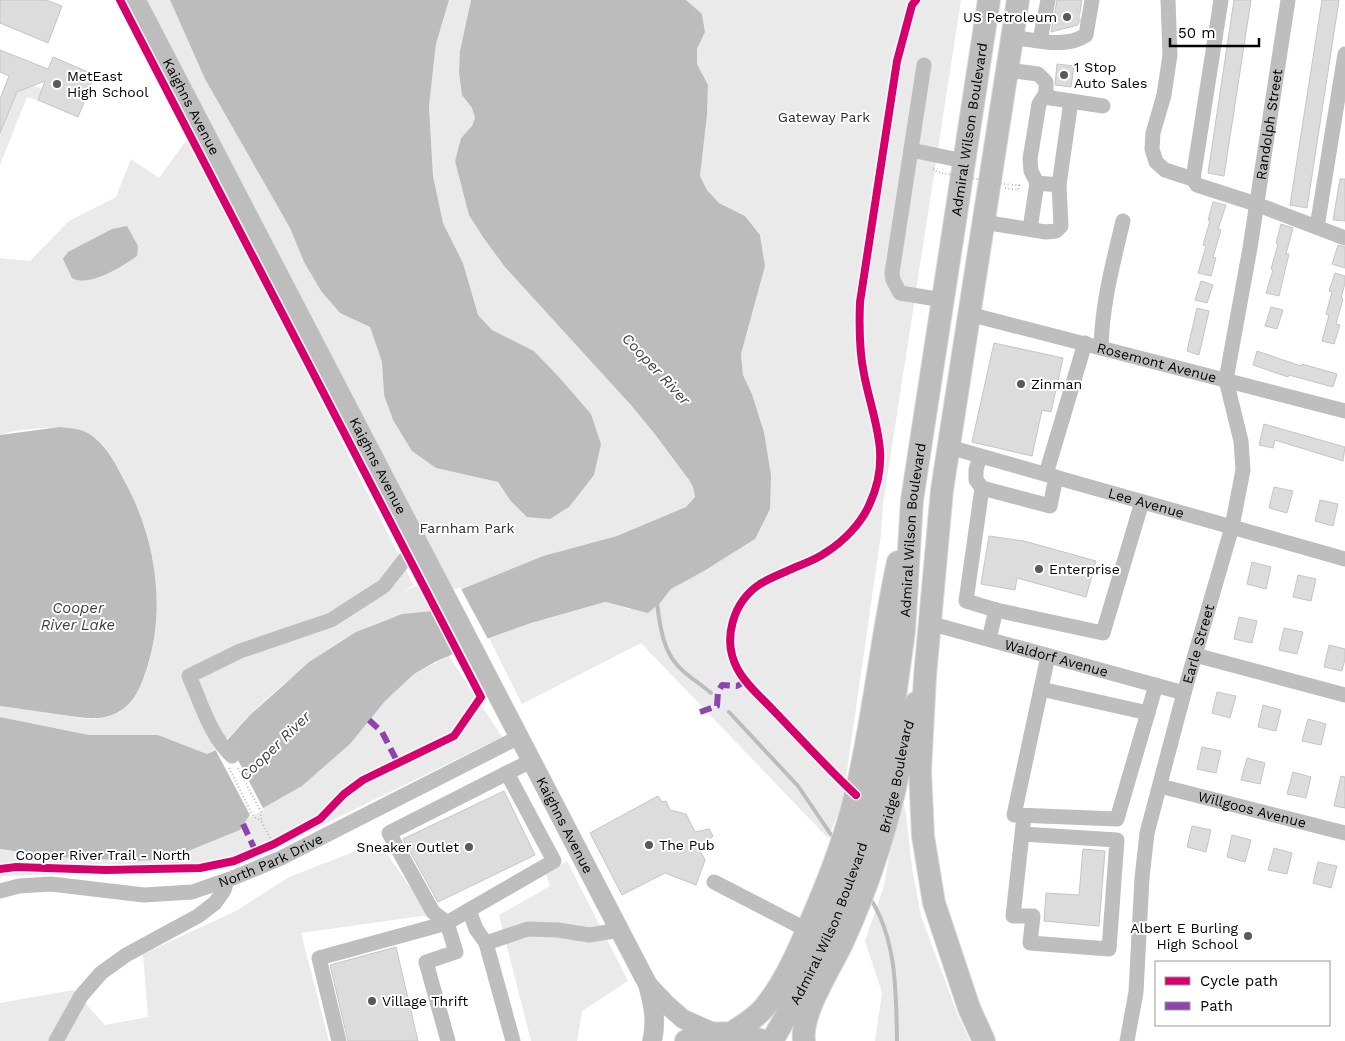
<svg xmlns="http://www.w3.org/2000/svg" width="1345" height="1041" font-family="'Work Sans',sans-serif">
	<style>
		.green { fill: #eaeaea }
		.water { fill: #bcbcbc }
		.pier { fill: #fff }
		.lines { fill: none; stroke-linecap: round; stroke-linejoin: round }
		.stream { stroke: #bcbcbc; stroke-width: 4 }
		.building { fill: #dcdcdc; stroke: #c5c5c5 }
		.minor-tunnel { stroke: #d9d9d9; stroke-width: 15; stroke-dasharray: 15 8; stroke-linecap: butt }
		.major-casing { stroke: #dbdbdb; stroke-width: 20 }
		.highway-casing { stroke: #dbdbdb; stroke-width: 24 }
		.path { stroke: #b8b8b8; stroke-width: 2; stroke-dasharray: 1 2.5; stroke-linecap: butt }
		.minor { stroke: #bebebe; stroke-width: 15 }
		.major { stroke: #bdbdbd; stroke-width: 19 }
		.highway { stroke: #bdbdbd; stroke-width: 22 }
		.path-bridge { stroke: #b8b8b8; stroke-width: 2; stroke-dasharray: 1 2.5; stroke-linecap: butt }
		.quiet { stroke: #8e44ad; stroke-width: 6; stroke-dasharray: 12 6; stroke-linecap: butt }
		.cycleway-casing { stroke: #fff; stroke-width: 11 }
		.cycleway { stroke: #d6006c; stroke-width: 8 }
		.poi-dot { fill: #595959; stroke: #fff; stroke-width: 2 }
		.labels { text-anchor: middle; stroke-width: 4; stroke-linejoin: round; paint-order: stroke }
		.poi-label { font-size: 14px; fill: #000; stroke: #fff; text-anchor: start }
		.street-label { font-size: 14px; fill: #000; stroke: #fff }
		.park-label { font-size: 14px; fill: #2f2f2f; stroke: #fff }
		.water-label { font-size: 15px; font-style: italic; fill: #404040; stroke: #fff }
	</style>
	<rect width="100%" height="100%" fill="#fff"/>
	<path class="green" d="M136 0H170L205 79 290 228 304 262 321 291 340 313 370 327 382 362 384 395 393 420 436 468 498 482 510 500 601 444 591 414 559 377 534 351 492 330 477 315 463 263 443 223 433 176 429 106 436 44 449 0H471L460 51 462 95 472 108 475 118 472 126 461 138 455 161 462 183 630 404 654 433 689 480 693 487 695 497 686 508 617 536 543 556 462 589H441Z
		M686 0H961L883 504 881 534 842 805 828 838 641 643 522 704 489 638 531 623 605 602 629 609 660 603 671 589 704 571 755 539 771 475 764 432 752 394 743 375 741 354 765 266 760 235 745 216 719 203 707 190 700 176 707 115 708 85 697 64V49L705 32 702 14Z
		M34 86 42 89 38 100 27 97 0 165V114L7 117 17 92Z
		M188 138 414 585 403 592 420 584 431 611C422 612 410 612 401 615 342 632 296 671 252 713 237 727 226 744 207 754L158 735H89L0 717V706C21 709 43 712 64 715 73 716 84 719 94 719 103 718 111 716 119 712 135 704 142 685 147 669 168 604 154 533 122 475 115 462 107 448 96 438 90 434 78 429 71 428 56 426 14 429 0 435V258L30 261 69 221 116 197 131 159 159 178Z
		M449 656 502 737 288 842 204 870 4 876 0 878V849L57 857 133 861 158 860 170 858 240 830 249 816 302 786 350 744 384 701 414 674Z
		M903 801 906 814 912 868 921 916 957 1013 970 1041H875L882 993 865 941 884 886 897 808Z
		M379 842 429 915 301 933 329 1041H0V1003L73 990 105 1025 148 1017 143 954 236 911 289 877Z
		M567 861 628 981 582 1011 577 1041H531L499 915 550 886 546 873Z"/>
	<path class="water" d="M170 0H449L436 44 429 106 433 176 443 223 463 263 478 315 492 330 534 351 559 377 591 414 601 444 594 475 569 507 550 519 527 517 510 500 498 482 436 468 412 451 393 420 384 395 382 362 370 327 340 313 321 291 304 262 290 228 205 79Z
		M471 0H686L702 14 705 32 697 49V64L708 85 707 115 700 176 707 190 719 203 745 216 760 235 765 266 741 354 743 375 752 394 764 432 771 475 770 509 755 539 704 571 671 589 660 603 648 613 605 602 531 623 489 638 435 662 414 674 385 701 350 744 302 786 249 816 240 830 178 855 158 860 133 861 57 857 0 849V717L89 735H158L207 754 220 748 250 715 309 662 356 632 402 614 431 611 451 598 462 589 543 556 617 536 686 507 695 497 693 487 689 480 654 433 630 404 505 267 483 237 469 215 455 161 461 138 472 126 475 118 472 108 462 95 459 72 460 51Z
		M127 226 138 246 137 256C123 266 89 288 72 278L63 259 68 252 112 229Z
		M60 427C72 428 85 429 95 438 107 448 116 464 123 478 155 535 167 606 147 668 140 690 132 709 109 716 92 721 74 716 56 714 38 711 19 709 0 706V435Z"/>
	<path class="pier" d="M460 587 489 641 458 655 433 607Z
		M226 737 264 810 251 817 214 747Z"/>
	<g class="lines">
		<path class="stream" d="M657 603C660 627 663 654 683 671 692 679 702 685 711 693
			M729 712 798 786 834 839
			M870 898C897 940 896 992 897 1041"/>
	</g>
	<path class="building" d="M0 0H46L62 6 48 43 0 23Z
		M1057 0H1082L1078 25 1051 32Z
		M1234 0H1251L1224 176 1208 173Z
		M1322 0H1339L1307 208 1290 205Z
		M0 50 48 69 53 57 95 75 78 117 38 100 45 81 17 92 0 133V99L9 76 0 72Z
		M1057 64 1074 66 1071 87 1055 85Z
		M1340 179H1345V221L1333 220Z
		M1213 202 1226 205 1218 229 1221 230 1213 257 1216 258 1211 276 1198 273 1206 246 1203 245 1210 221 1208 220Z
		M1281 224 1293 228 1286 254H1289L1279 296 1266 293 1273 270 1271 269 1278 244 1276 243Z
		M1338 245 1345 247V268L1332 264Z
		M1335 273 1345 276V283L1341 298 1343 299 1336 324 1340 325 1334 344 1322 341 1329 315 1326 314 1332 292 1329 291Z
		M1201 281 1213 285 1207 303 1195 300Z
		M1271 307 1283 310 1277 329 1265 326Z
		M1197 308 1209 311 1199 355 1187 351Z
		M994 343 1063 358 1051 412 1042 410 1032 456 972 442Z
		M1257 351 1301 366 1302 364 1337 374 1333 387 1289 375 1288 377 1253 365Z
		M1264 424 1345 447 1343 461 1275 440 1273 448 1259 445Z
		M1274 487 1293 491 1287 513 1269 508Z
		M1320 500 1338 504 1333 526 1315 521Z
		M989 536 1024 541 1096 561 1086 597 1017 578 1015 590 981 584Z
		M1252 562 1271 567 1266 589 1247 584Z
		M1298 575 1316 579 1311 601 1293 597Z
		M1239 617 1257 621 1252 643 1234 639Z
		M1284 628 1303 632 1297 654 1279 650Z
		M1329 645 1345 649V659L1342 671 1324 667Z
		M1217 692 1236 696 1230 718 1212 713Z
		M1263 705 1281 710 1276 731 1258 727Z
		M1308 719 1326 724 1321 745 1302 741Z
		M1202 747 1221 751 1216 773 1197 769Z
		M1247 758 1265 763 1260 784 1241 780Z
		M1293 772 1311 777 1306 798 1287 794Z
		M1341 776 1345 777V808L1334 806Z
		M504 791 535 855 438 902 403 839Z
		M658 796 662 802 666 801 670 810 686 814 695 832 709 829 713 836 699 849 705 860 696 885 665 873 622 895 590 833Z
		M1192 826 1211 830 1206 852 1187 847Z
		M1232 835 1251 840 1245 862 1227 857Z
		M1274 848 1292 853 1287 874 1268 870Z
		M1083 849 1105 851 1099 926 1044 921 1046 893 1079 895Z
		M1318 862 1337 866 1331 888 1313 883Z
		M396 947 418 1041H348L330 965Z"/>
	<g class="lines">
		<path class="minor-tunnel" d="M1053 19 1080 15"/>
		<g class="major-casing">
			<g id="major">
				<path id="s7" d="M136 0 648 985C653 1004 657 1021 652 1041"/>
				<path d="M649 986 666 1004 683 1019 715 1033"/>
			</g>
		</g>
		<g class="highway-casing">
			<g id="highway">
				<path d="M731 1033C743 1026 755 1018 764 1008 784 984 799 950 811 921 829 880 846 837 856 793 874 717 881 639 898 562"/>
				<path d="M686 1041C712 1030 737 1031 763 1041"/>
				<path id="s8" d="M772 1041 801 990 832 927 859 855 880 782 892 718 904 631 912 500 989 0"/>
				<path id="s9" d="M804 1041C800 1013 832 966 844 939 866 890 883 840 895 788 899 769 901 750 906 731 909 722 913 712 916 703"/>
				<path d="M984 1041 969 1008 934 903 923 836 920 771 925 676 942 490 1018 0"/>
			</g>
		</g>
		<path class="path" d="M933 169 935 171 942 173
			M1005 188 1018 190 1019 188V185H1011
			M229 768 253 816 261 821
			M238 768 261 812V821L275 847"/>
		<g class="minor">
			<path d="M1168 0 1170 55 1164 95 1153 133 1152 149 1156 162 1165 170 1193 179"/>
			<path d="M1221 0 1193 179 1197 185 1256 204 1345 238"/>
			<path d="M1012 37C1035 40 1066 49 1086 35L1092 0"/>
			<path d="M1040 40 1048 0"/>
			<path d="M924 65 892 273 893 280 900 293 943 300"/>
			<path d="M1007 70 1038 74 1046 82V93L1051 98 1103 106"/>
			<path d="M1046 93 1039 104 1030 159 1031 171 1037 183 1059 185"/>
			<path d="M911 150 964 161"/>
			<path d="M983 222 1046 232 1056 231 1061 226 1059 185 1071 101"/>
			<path d="M1317 227 1345 54"/>
			<path d="M1030 229 1037 183"/>
			<path id="s1" d="M969 314 1345 411"/>
			<path d="M1101 347C1102 304 1113 263 1123 221"/>
			<path id="s2" d="M949 447 1345 559"/>
			<path d="M980 456 976 470V480L982 488"/>
			<path d="M1046 474 1085 343"/>
			<path d="M996 610 1103 633 1142 502"/>
			<path id="s3" d="M929 623 1184 693"/>
			<path d="M989 639 996 610 966 601 982 488 1050 506 1056 477"/>
			<path d="M1195 655 1345 695"/>
			<path d="M1048 656 1014 815 1117 819 1156 685"/>
			<path d="M1041 689 1148 713"/>
			<path d="M232 756C210 736 201 702 189 676L240 651 331 620 384 586 408 555 419 546"/>
			<path d="M507 773 531 761"/>
			<path id="s4" d="M1160 786 1345 833"/>
			<path d="M1022 834 1117 840 1109 949 1030 943 1033 916H1013L1024 816"/>
			<path d="M714 882 807 930"/>
			<path id="s5" d="M0 891 19 886 51 884 144 895 192 892 233 878 281 858 519 737"/>
			<path d="M469 910 447 923 433 912 389 833 507 773 554 861 469 910 476 929 486 943"/>
			<path d="M56 1041 81 996 101 973 126 955 198 916 215 903 224 890 227 880"/>
			<path d="M339 1041 319 958 447 923 456 952 426 962 448 1041"/>
			<path d="M513 1041 486 943 528 929 558 930 589 935 620 930"/>
			<path id="s6" d="M1127 1041 1136 992 1142 878 1147 833 1184 693 1232 527 1243 470 1241 441 1226 380 1250 248 1288 0"/>
		</g>
		<use href="#major" class="major"/>
		<use href="#highway" class="highway"/>
		<path class="path-bridge" d="M942 173 1011 185"/>
		<path class="quiet" d="M700 712 717 706 718 692 722 685 737 686 746 681
			M369 720 382 732 398 763
			M243 824 256 852"/>
		<g class="cycleway-casing">
			<path id="cycleway" d="M856 795C827 768 801 739 774 711 761 697 745 684 737 668 722 639 733 602 760 584 768 579 778 575 787 571 799 565 814 561 825 553 843 542 862 523 870 503 892 455 873 421 864 374 859 350 859 327 860 302L897 61 912 5 916 0
				M0 869 16 867 106 870 200 868 234 861 274 844 320 819 344 794 363 780 454 736 481 697 120 0"/>
		</g>
		<use href="#cycleway" class="cycleway"/>
	</g>
	<g class="poi-dot">
		<circle cx="1067" cy="17" r="5"/>
		<circle cx="1064" cy="75" r="5"/>
		<circle cx="57" cy="84" r="5"/>
		<circle cx="1021" cy="384" r="5"/>
		<circle cx="1039" cy="569" r="5"/>
		<circle cx="649" cy="845" r="5"/>
		<circle cx="469" cy="847" r="5"/>
		<circle cx="1248" cy="936" r="5"/>
		<circle cx="372" cy="1001" r="5"/>
	</g>
	<g class="labels">
		<g class="poi-label">
			<text x="1057" y="22" text-anchor="end">US Petroleum</text>
			<text x="1074" y="72">1 Stop<tspan x="1074" dy="16">Auto Sales</tspan></text>
			<text x="67" y="81">MetEast<tspan x="67" dy="16">High School</tspan></text>
			<text x="1031" y="389">Zinman</text>
			<text x="1049" y="574">Enterprise</text>
			<text x="659" y="850">The Pub</text>
			<text x="459" y="852" text-anchor="end">Sneaker Outlet</text>
			<text x="1238" y="933" text-anchor="end">Albert E Burling<tspan x="1238" dy="16">High School</tspan></text>
			<text x="382" y="1006">Village Thrift</text>
		</g>
		<g class="street-label">
			<text dy="5" stroke="none"><textPath href="#s7" startOffset="120">Kaighns Avenue</textPath></text>
			<text dy="5" stroke="none"><textPath href="#s6" startOffset="936">Randolph Street</textPath></text>
			<text dy="5" stroke="none"><textPath href="#s8" startOffset="941">Admiral Wilson Boulevard</textPath></text>
			<text dy="5" stroke="none"><textPath href="#s1" startOffset="194">Rosemont Avenue</textPath></text>
			<text dy="5" stroke="none"><textPath href="#s7" startOffset="525">Kaighns Avenue</textPath></text>
			<text dy="5" stroke="none"><textPath href="#s2" startOffset="205">Lee Avenue</textPath></text>
			<text dy="5" stroke="none"><textPath href="#s8" startOffset="536">Admiral Wilson Boulevard</textPath></text>
			<text dy="5" stroke="none"><textPath href="#s6" startOffset="405">Earle Street</textPath></text>
			<text dy="5" stroke="none"><textPath href="#s3" startOffset="132">Waldorf Avenue</textPath></text>
			<text dy="5" stroke="none"><textPath href="#s9" startOffset="282">Bridge Boulevard</textPath></text>
			<text dy="5" stroke="none"><textPath href="#s4" startOffset="95">Willgoos Avenue</textPath></text>
			<text dy="5" stroke="none"><textPath href="#s7" startOffset="930">Kaighns Avenue</textPath></text>
			<text x="103" y="860">Cooper River Trail - North</text>
			<text dy="5" stroke="none"><textPath href="#s5" startOffset="278">North Park Drive</textPath></text>
			<text dy="5" stroke="none"><textPath href="#s8" startOffset="131">Admiral Wilson Boulevard</textPath></text>
		</g>
		<g class="park-label">
			<text x="824" y="122">Gateway Park</text>
			<text x="467" y="533">Farnham Park</text>
		</g>
		<g class="water-label">
			<text transform="translate(656 369) rotate(47)" y="5">Cooper River</text>
			<text x="78" y="613">Cooper<tspan x="78" dy="17">River Lake</tspan></text>
			<text transform="translate(275 746) rotate(-44)" y="5">Cooper River</text>
		</g>
	</g>
	<rect x="1155" y="961" width="175" height="65" fill="#ffffff" stroke="#999999"/>
	<rect x="1165" y="977" width="25" height="8" fill="#d6006c" stroke="#999999"/>
	<text x="1200" y="986" font-size="15" fill="#000000">Cycle path</text>
	<rect x="1165" y="1002" width="25" height="8" fill="#8e44ad" stroke="#999999"/>
	<text x="1200" y="1011" font-size="15" fill="#000000">Path</text>
	<path d="M1170 38v8h89v-8" fill="none" stroke="#000000" stroke-width="2.5"/>
	<text x="1178" y="38" font-size="15" fill="#000000" stroke="#ffffff" stroke-width="4" paint-order="stroke">50 m</text>
</svg>
